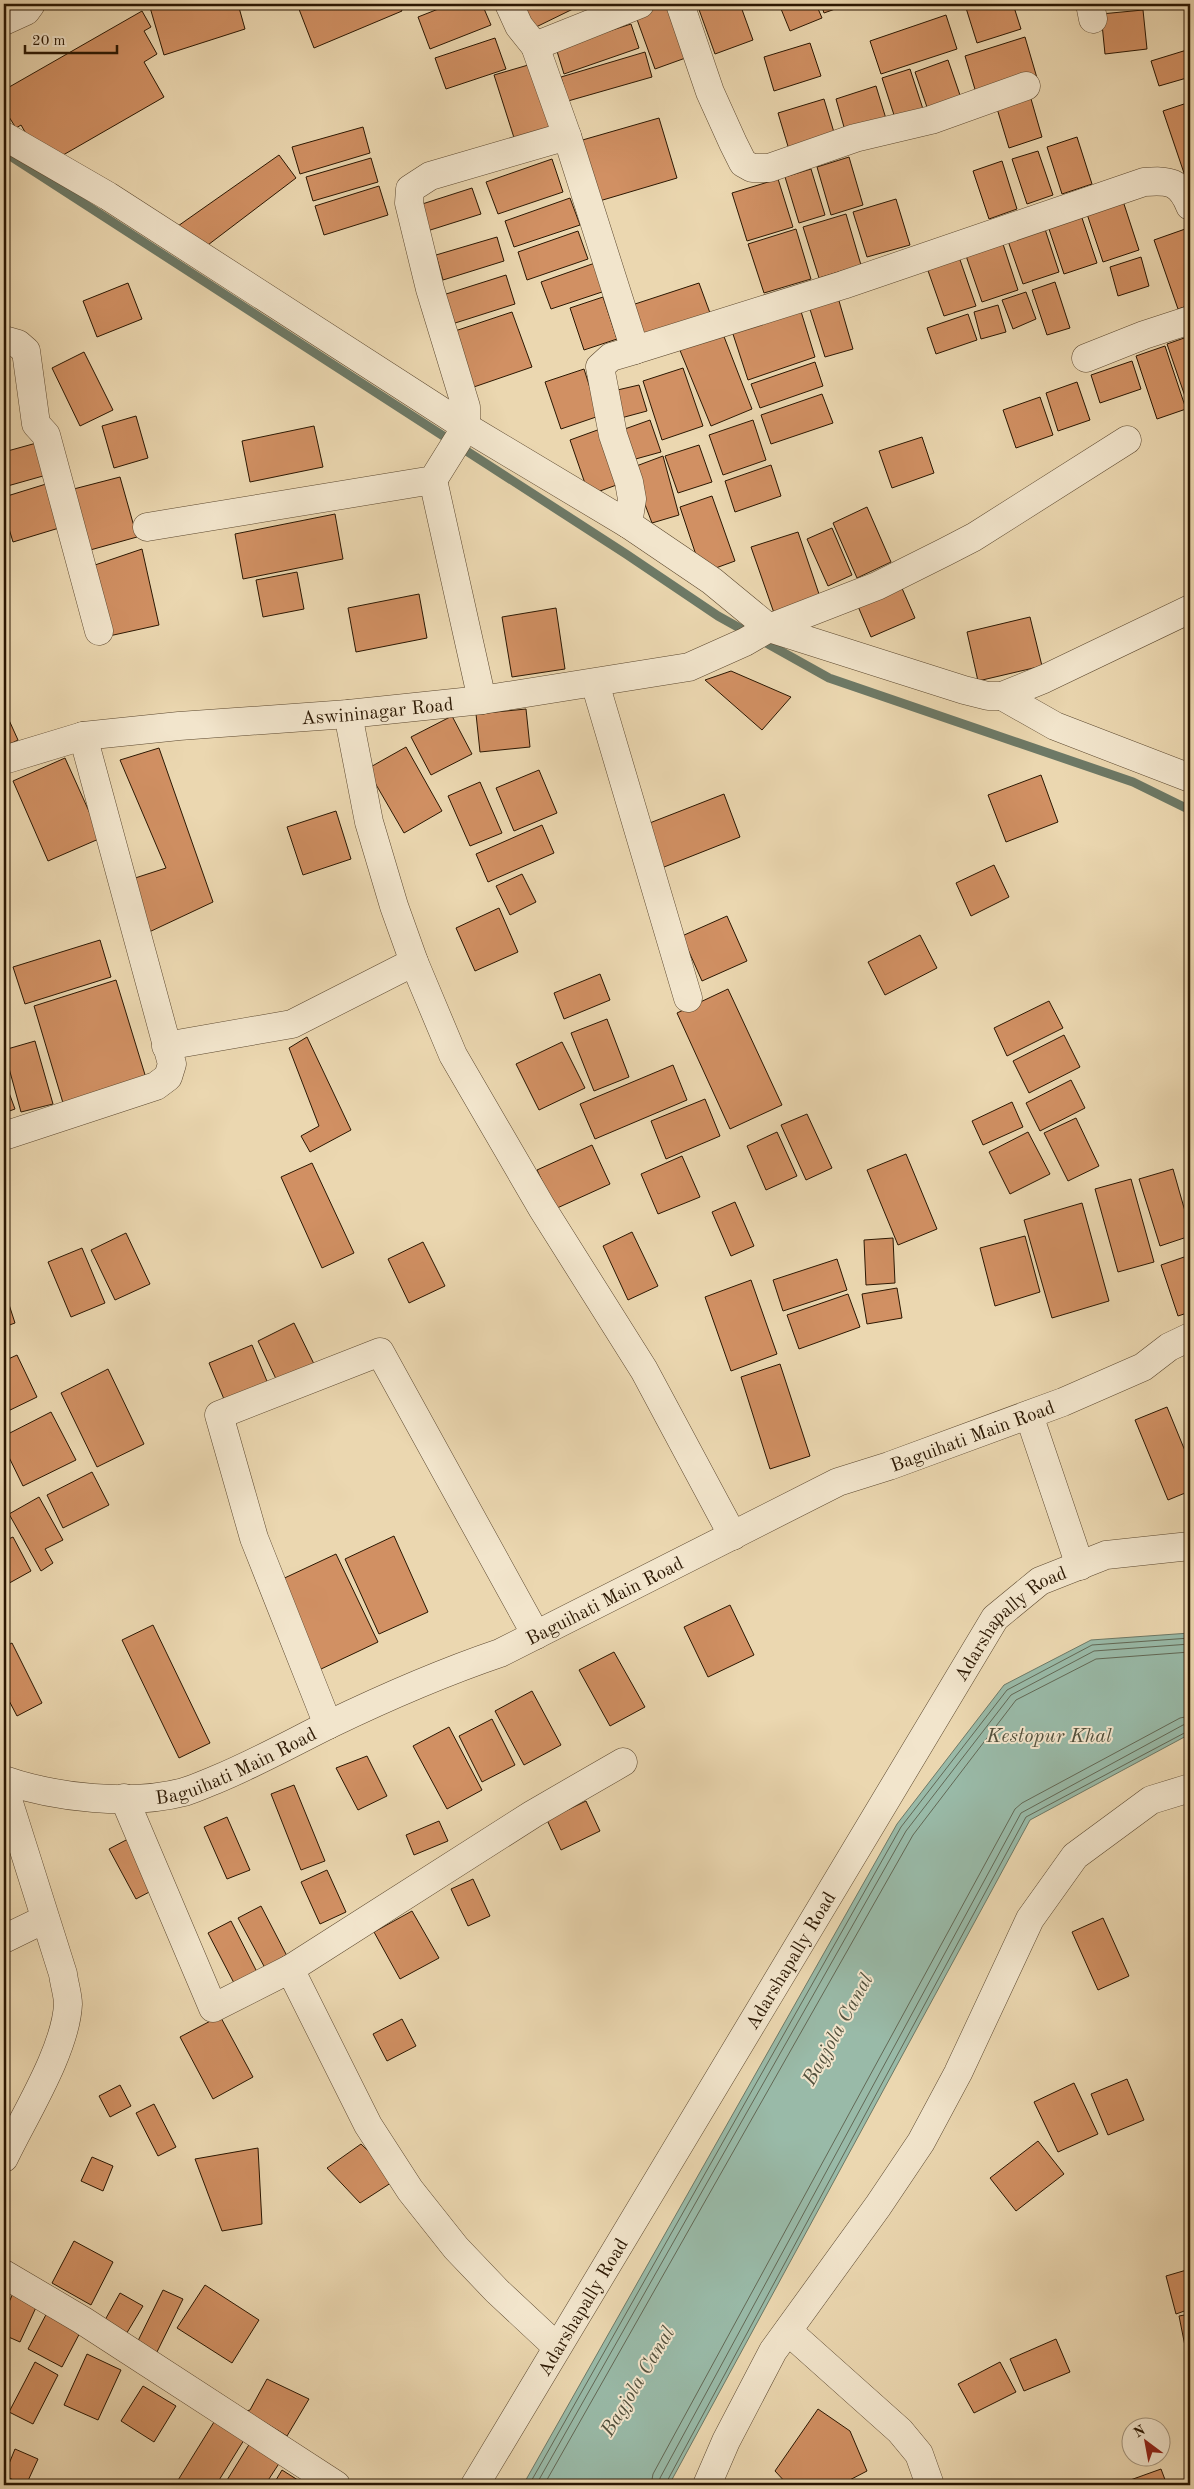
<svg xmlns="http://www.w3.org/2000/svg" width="1194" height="2489" font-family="'Old Standard TT',serif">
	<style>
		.water { fill: #99baa8; stroke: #6d7966 }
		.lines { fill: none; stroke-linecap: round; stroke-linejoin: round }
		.shore { stroke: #626855; stroke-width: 1 }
		.stream { stroke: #6d7966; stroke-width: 9 }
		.building { fill: #d19063; stroke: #2b1702 }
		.minor-casing { stroke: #5b472e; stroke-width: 29 }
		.minor { stroke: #f2e5cc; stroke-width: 28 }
		.labels { text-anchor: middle; stroke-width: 4; stroke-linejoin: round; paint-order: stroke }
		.street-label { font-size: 19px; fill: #2b1702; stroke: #f2e5cc }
		.water-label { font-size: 20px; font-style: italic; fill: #52503c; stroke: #f2e5cc }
	</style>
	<rect width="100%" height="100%" fill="#ebd7b0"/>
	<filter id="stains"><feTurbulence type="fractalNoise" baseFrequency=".004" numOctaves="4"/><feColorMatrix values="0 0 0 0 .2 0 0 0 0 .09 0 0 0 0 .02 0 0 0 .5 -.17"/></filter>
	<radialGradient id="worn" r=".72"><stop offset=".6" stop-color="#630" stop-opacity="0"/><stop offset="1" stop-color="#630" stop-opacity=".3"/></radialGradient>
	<path class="water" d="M1190 1633V1734L1030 1820 669 2485H523L897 1824 1004 1685 1091 1640Z"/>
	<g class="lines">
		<path class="shore" d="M529 2485 901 1827 1007 1690 1092 1645 1190 1638
			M536 2485 906 1831 1011 1695 1094 1651 1190 1644
			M544 2485 913 1835 1016 1700 1096 1659 1190 1652
			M651 2485 653 2474 1015 1809 1022 1803 1180 1718 1190 1716
			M659 2485 660 2478 1021 1813 1183 1725 1190 1723
			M665 2485 1026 1817 1190 1730"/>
		<path class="stream" d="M4 152 626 554 718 616 829 678 1133 782 1190 810"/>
	</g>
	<path class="building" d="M149 4H238L245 29 164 55Z
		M297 4H399L402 11 314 48Z
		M451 4H482L491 25 430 49 418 17Z
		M522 4H573L575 8 534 28Z
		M664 4H672L691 56 655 69 635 14Z
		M697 4H740L753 40 715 54Z
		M779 4H816L822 18 790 31Z
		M821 4H849L824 13Z
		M980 4H1013L1021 29 977 43 966 8Z
		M1143 10 1147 49 1105 54 1101 14Z
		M142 11 151 27 144 31 157 54 144 62 164 97 51 162 32 144 21 125 16 128 4 109V90Z
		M946 15 957 49 881 74 870 41Z
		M631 24 639 48 564 74 556 48Z
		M1025 37 1037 78 977 96 965 56Z
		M495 38 506 69 446 89 435 58Z
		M810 43 821 76 774 91 764 57Z
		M1190 49V77L1159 86 1151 61Z
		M645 52 652 77 568 101 561 77Z
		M948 60 962 101 929 113 915 72Z
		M535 63 555 131 516 144 494 75Z
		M910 69 923 109 895 118 882 78Z
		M876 86 887 122 846 134 836 99Z
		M1029 92 1042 137 1009 148 995 102Z
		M824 99 836 139 790 153 778 113Z
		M1190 102V174L1185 176 1163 111Z
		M659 118 677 178 596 202 579 141Z
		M363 127 370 153 300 174 292 147Z
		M1077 137 1092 184 1062 194 1047 147Z
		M1038 151 1053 195 1027 204 1012 159Z
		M279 155 296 178 200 251 168 233Z
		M849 157 863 205 831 215 817 167Z
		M371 158 378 182 313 201 306 177Z
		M552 159 563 192 498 214 486 182Z
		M1002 161 1017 209 989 219 973 171Z
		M811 169 825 215 799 223 785 177Z
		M778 179 793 227 747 241 732 193Z
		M379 186 388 215 324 235 315 206Z
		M472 188 481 214 424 232 416 206Z
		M570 198 580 225 514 247 505 221Z
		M896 199 910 245 867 257 853 212Z
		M1123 201 1139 250 1103 262 1087 214Z
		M1080 212 1097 263 1064 274 1047 223Z
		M846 214 861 265 819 278 803 227Z
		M1044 226 1059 272 1023 284 1007 238Z
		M1188 228 1190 235V305L1178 309 1154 240Z
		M796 229 811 279 764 293 748 244Z
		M578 231 588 259 527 280 518 252Z
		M497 237 504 261 443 280 436 255Z
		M1001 238 1018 290 982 302 964 250Z
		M958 254 976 306 944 316 926 265Z
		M1141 257 1149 286 1118 296 1110 267Z
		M595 263 605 291 551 309 541 282Z
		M506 275 515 304 452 324 443 295Z
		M1055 282 1070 328 1047 335 1032 290Z
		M128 283 142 319 97 337 83 301Z
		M699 283 710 313 642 337 632 305Z
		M1026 292 1036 319 1013 329 1002 300Z
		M837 294 853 349 825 357 808 303Z
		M603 297 617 339 584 350 570 308Z
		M799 305 815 357 748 380 731 328Z
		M998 305 1006 332 981 339 974 312Z
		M512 312 532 367 468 389 449 333Z
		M968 314 977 340 936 354 927 328Z
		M723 334 752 409 711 426 679 348Z
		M1190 336V407L1189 408 1167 344Z
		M1165 346 1186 409 1157 419 1136 356Z
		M84 352 113 410 80 426 52 368Z
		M1132 361 1141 389 1100 403 1091 375Z
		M815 362 823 386 760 408 751 384Z
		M683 368 703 426 662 440 643 381Z
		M584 369 599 416 561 429 545 382Z
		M1077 382 1090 420 1058 431 1046 393Z
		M639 385 647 411 621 418 613 391Z
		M822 394 833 423 771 444 761 415Z
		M1040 397 1053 435 1016 448 1003 410Z
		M136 416 148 458 114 468 102 426Z
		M650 420 661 452 632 460 622 430Z
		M753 420 766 460 723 475 709 435Z
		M314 426 323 467 250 482 242 441Z
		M603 428 622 483 589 495 570 440Z
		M922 437 934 473 892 488 879 451Z
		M40 442 50 474 4 487V452Z
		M699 445 712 482 678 493 665 456Z
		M663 456 679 515 652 523 631 468Z
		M771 465 781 496 735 512 725 481Z
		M120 477 137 537 83 552 66 491Z
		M46 484 59 528 13 542 4 512V497Z
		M712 496 735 561 702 573 680 507Z
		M867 507 891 562 857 578 833 523Z
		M335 514 343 559 243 579 235 534Z
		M832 528 852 575 828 586 807 539Z
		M798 532 820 597 774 613 751 547Z
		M142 549 159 625 109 636 92 566Z
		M297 572 304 609 263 617 256 580Z
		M901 586 915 618 871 637 857 604Z
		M419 594 427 638 356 652 348 608Z
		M556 608 565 669 512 677 502 617Z
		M1030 617 1042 666 978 681 967 632Z
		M731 671 791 697 762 730 705 680Z
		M4 709 18 740 4 747Z
		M526 709 530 747 480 752 476 714Z
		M452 716 472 754 431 775 411 737Z
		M406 747 442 811 404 833 367 769Z
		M159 748 213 902 147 933 129 880 166 868 120 760Z
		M65 758 101 838 48 861 13 781Z
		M539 770 557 813 514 831 496 788Z
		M1041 775 1058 822 1006 842 988 795Z
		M480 782 502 833 470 846 448 796Z
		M724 794 740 837 659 869 642 826Z
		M336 811 351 859 303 875 287 827Z
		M542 825 554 853 488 882 476 854Z
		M994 865 1009 897 971 916 956 883Z
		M522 874 536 902 510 915 496 886Z
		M499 908 518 952 475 971 456 928Z
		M727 916 747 961 702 981 682 936Z
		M920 935 937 968 885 995 868 962Z
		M100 940 111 977 25 1004 13 967Z
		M600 974 610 1000 564 1019 554 993Z
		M116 980 146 1078 63 1103 34 1006Z
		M728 989 782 1105 730 1129 677 1013Z
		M1049 1001 1063 1028 1007 1056 994 1028Z
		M607 1019 629 1077 594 1091 571 1033Z
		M1064 1035 1080 1067 1029 1093 1013 1061Z
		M307 1037 351 1130 310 1152 301 1136 319 1126 289 1048Z
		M35 1041 53 1104 21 1112 4 1050Z
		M562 1042 585 1088 539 1110 516 1064Z
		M673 1065 687 1100 595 1139 580 1104Z
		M4 1079 15 1109 4 1113Z
		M1071 1080 1085 1108 1040 1131 1026 1103Z
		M705 1099 720 1136 666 1159 651 1121Z
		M1012 1102 1023 1127 983 1145 972 1121Z
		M807 1114 832 1168 806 1180 781 1125Z
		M1076 1118 1099 1166 1068 1181 1044 1133Z
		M777 1132 797 1176 766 1190 747 1146Z
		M1028 1132 1050 1174 1010 1194 989 1152Z
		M592 1145 610 1184 555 1209 537 1170Z
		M906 1154 937 1229 898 1245 867 1170Z
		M682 1156 700 1197 658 1214 641 1174Z
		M312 1163 354 1253 322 1268 281 1177Z
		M1173 1169 1190 1229V1236L1160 1246 1139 1179Z
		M1131 1179 1154 1262 1118 1272 1095 1189Z
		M735 1202 754 1246 731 1256 712 1212Z
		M1082 1203 1109 1301 1052 1318 1024 1220Z
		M632 1232 658 1286 628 1300 603 1246Z
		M126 1233 150 1284 115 1300 91 1250Z
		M1025 1236 1040 1292 995 1306 980 1248Z
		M893 1238 895 1283 866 1285 864 1240Z
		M423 1242 445 1286 409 1303 388 1259Z
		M82 1248 105 1303 71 1317 48 1262Z
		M1190 1255V1312L1178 1316 1161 1265Z
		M837 1259 847 1290 783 1311 773 1280Z
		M751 1280 777 1354 731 1371 705 1297Z
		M897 1288 902 1318 867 1324 862 1294Z
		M4 1289 15 1323 4 1327Z
		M848 1294 860 1327 799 1349 787 1315Z
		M294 1323 314 1364 277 1381 258 1341Z
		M252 1345 269 1386 226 1404 209 1363Z
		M17 1355 37 1397 4 1413V1361Z
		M780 1364 810 1456 770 1469 741 1377Z
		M108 1369 144 1444 97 1467 61 1393Z
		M1167 1407 1190 1463V1491L1168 1500 1135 1420Z
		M51 1412 76 1460 23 1486 4 1447V1436Z
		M92 1472 109 1505 63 1528 47 1495Z
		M39 1497 63 1540 45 1549 53 1563 41 1571 9 1514Z
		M394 1536 428 1612 379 1634 345 1559Z
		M13 1537 31 1571 4 1586V1541Z
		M336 1554 378 1642 319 1670 276 1582Z
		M730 1605 754 1655 708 1677 684 1627Z
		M153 1625 210 1743 179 1758 122 1640Z
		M12 1643 42 1703 17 1716 4 1691V1647Z
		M614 1652 645 1707 610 1726 579 1670Z
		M532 1691 561 1745 524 1765 495 1711Z
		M492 1719 515 1765 482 1782 459 1736Z
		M449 1727 482 1790 447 1809 413 1746Z
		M367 1756 387 1796 358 1810 336 1768Z
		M294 1785 325 1861 301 1870 271 1794Z
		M586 1801 600 1831 561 1850 547 1820Z
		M227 1817 250 1870 227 1879 204 1827Z
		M439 1821 448 1841 414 1855 406 1835Z
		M128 1839 155 1889 136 1899 109 1849Z
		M327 1870 346 1912 320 1924 301 1882Z
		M473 1879 490 1916 468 1926 451 1889Z
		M261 1906 287 1956 265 1968 238 1918Z
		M412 1911 439 1958 400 1979 374 1932Z
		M1103 1918 1129 1976 1098 1990 1072 1932Z
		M231 1921 257 1972 234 1983 208 1933Z
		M220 2016 253 2077 213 2099 180 2037Z
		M402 2019 416 2046 387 2061 373 2034Z
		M1127 2079 1144 2120 1108 2135 1091 2094Z
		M1074 2083 1098 2134 1058 2152 1034 2102Z
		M120 2085 131 2106 110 2117 99 2096Z
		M154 2104 176 2147 158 2156 136 2113Z
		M1038 2141 1064 2174 1016 2211 990 2178Z
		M361 2144 397 2179 360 2203 327 2168Z
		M258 2148 262 2224 222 2231 195 2159Z
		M92 2157 113 2166 103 2191 81 2181Z
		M74 2241 113 2262 91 2305 52 2283Z
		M1190 2269V2309L1176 2314 1166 2276Z
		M205 2285 259 2320 232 2363 177 2328Z
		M15 2289 39 2301 20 2342 4 2335V2313Z
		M163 2290 183 2299 154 2358 134 2349Z
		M120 2293 143 2306 122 2341 100 2329Z
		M50 2307 84 2325 62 2367 28 2349Z
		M1190 2314V2371L1179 2316Z
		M1056 2339 1070 2372 1024 2391 1010 2359Z
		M87 2354 121 2370 98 2420 64 2405Z
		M35 2362 58 2375 33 2424 9 2412Z
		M1000 2362 1016 2392 974 2413 958 2384Z
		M267 2379 309 2399 287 2436 246 2411 250 2410Z
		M143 2386 176 2406 154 2442 121 2421Z
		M818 2409 850 2431 867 2471 840 2485H788L775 2471Z
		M214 2422 244 2440 216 2485H175Z
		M250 2443 280 2462 265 2485H224Z
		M15 2449 38 2459 26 2485 4 2476Z
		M1161 2469 1167 2485H1123L1122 2483Z
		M282 2470 301 2482 299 2485H273Z"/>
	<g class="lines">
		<g class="minor-casing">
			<g id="minor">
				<path d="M509 4 519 26 535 46 567 136"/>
				<path d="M680 4 710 92 733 143 743 163 752 168H769L855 138 931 120 1026 86"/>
				<path d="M1090 4 1093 19"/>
				<path d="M4 21 26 11 31 4"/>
				<path d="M535 46 640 4"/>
				<path d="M4 136 108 196 466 427 628 524 712 581 769 628 964 690 988 696H1002L1044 679 1190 609"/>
				<path d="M4 340 18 344 26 351 36 424 46 435 99 631"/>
				<path d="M635 350 843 285 1144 182C1169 180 1180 181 1190 206"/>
				<path d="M1086 358 1144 335 1190 320"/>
				<path d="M433 480 482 700"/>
				<path d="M147 527 433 480 466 427V407L430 289 409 203 410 189 430 176 567 136 635 350 611 357 600 367 613 435 629 482 632 499 628 524"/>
				<path d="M595 683 688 998"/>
				<path d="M1002 696 1055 726 1190 778"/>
				<path d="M348 714 369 822 394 906 414 962 453 1055 542 1208 644 1370 733 1536"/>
				<path id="s1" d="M4 760 83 736 179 726 348 714 482 700 689 667 745 642 769 628 877 586 945 552 974 537 1127 440"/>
				<path d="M166 1046 292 1024 414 962"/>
				<path d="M4 1136 156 1086 168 1077 172 1064 83 736"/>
				<path d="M1029 1415 1080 1566"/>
				<path d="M328 1725 254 1538 219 1415 380 1352 536 1635"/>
				<path id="s2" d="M4 1780C56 1798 130 1806 184 1792 194 1789 205 1784 215 1780 254 1764 290 1744 328 1725 384 1698 441 1673 500 1653L838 1482 889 1466 1063 1402 1143 1367 1169 1347 1190 1337"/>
				<path d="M4 1787 63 1974C64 1983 68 1995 68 2004 66 2050 24 2116 4 2158"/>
				<path d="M124 1798 213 2008 290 1969 368 2125 410 2190 456 2248 497 2291 557 2347"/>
				<path d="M4 1939 45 1919"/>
				<path d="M290 1969 533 1814 623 1762"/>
				<path d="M4 2274 82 2320 336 2485"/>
				<path d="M788 2331 900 2431 919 2454 930 2485"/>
				<path id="s3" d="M475 2485 995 1618 1040 1581 1106 1555 1190 1546"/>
				<path d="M707 2485 726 2441 773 2351 878 2206 921 2142 958 2073 1030 1919 1075 1856 1151 1800 1190 1788"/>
			</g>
		</g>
		<use href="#minor" class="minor"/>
	</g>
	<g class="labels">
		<g class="street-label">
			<text dy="7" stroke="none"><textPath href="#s1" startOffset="378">Aswininagar Road</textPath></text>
			<text dy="7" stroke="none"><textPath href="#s2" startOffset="1049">Baguihati Main Road</textPath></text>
			<text dy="7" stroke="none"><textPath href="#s2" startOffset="645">Baguihati Main Road</textPath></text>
			<text dy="7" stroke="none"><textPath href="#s3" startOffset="1018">Adarshapally Road</textPath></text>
			<text dy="7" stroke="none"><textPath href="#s2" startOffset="240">Baguihati Main Road</textPath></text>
			<text dy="7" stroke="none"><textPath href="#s3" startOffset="612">Adarshapally Road</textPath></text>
			<text dy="7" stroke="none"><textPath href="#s3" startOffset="208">Adarshapally Road</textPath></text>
		</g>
		<g class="water-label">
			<text x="1049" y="1742">Kestopur Khal</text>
			<text transform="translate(837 2029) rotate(-61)" y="7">Bagjola Canal</text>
			<text transform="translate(637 2381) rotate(-59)" y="7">Bagjola Canal</text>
		</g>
	</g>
	<rect width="1194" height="2489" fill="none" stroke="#ebd7b0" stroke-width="20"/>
	<rect x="5" y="5" width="1184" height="2479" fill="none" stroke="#2b1702" stroke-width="2.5"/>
	<rect x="10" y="10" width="1174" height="2469" fill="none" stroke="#2b1702"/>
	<g transform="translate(1146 2442) rotate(328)"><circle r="24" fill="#f2e5cc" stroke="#a2937b"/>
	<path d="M0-4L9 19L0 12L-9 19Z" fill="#8f2418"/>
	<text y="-8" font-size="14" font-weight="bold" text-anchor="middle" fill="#2b1702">N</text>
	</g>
	<path d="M25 45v8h92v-8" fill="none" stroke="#2b1702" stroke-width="2.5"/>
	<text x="32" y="45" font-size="15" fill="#2b1702" stroke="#f2e5cc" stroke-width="4" paint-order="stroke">20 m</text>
	<rect width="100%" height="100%" filter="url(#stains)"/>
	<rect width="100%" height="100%" fill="url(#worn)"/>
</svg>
